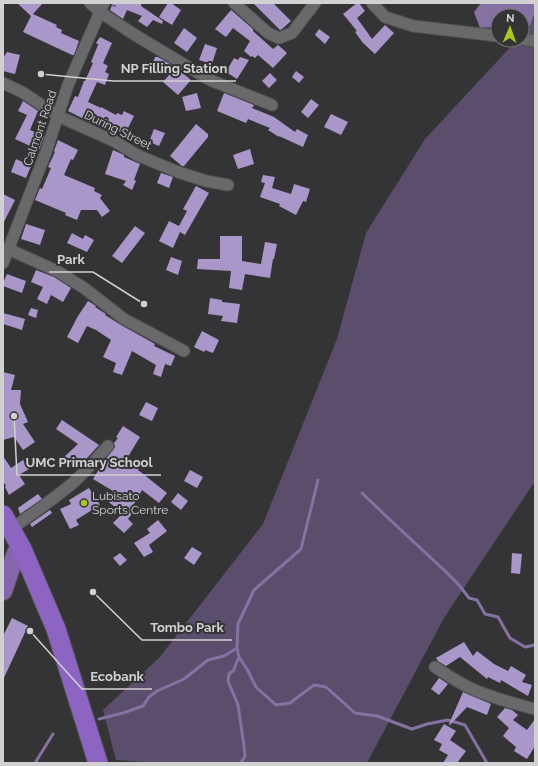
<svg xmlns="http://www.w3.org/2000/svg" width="538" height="766" font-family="Raleway,sans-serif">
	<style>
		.green { fill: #5a4e6c }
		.water { fill: #8572a3 }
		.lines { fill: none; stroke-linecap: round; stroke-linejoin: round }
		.stream { stroke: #8572a3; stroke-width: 3 }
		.building { fill: #aa97ca }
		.minor-casing { stroke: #525254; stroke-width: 13 }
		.primary-casing { stroke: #525254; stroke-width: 20 }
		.trunk-casing { stroke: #525254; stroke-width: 21 }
		.minor { stroke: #69696b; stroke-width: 11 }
		.primary { stroke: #8565ad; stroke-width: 18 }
		.trunk { stroke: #8e64c3; stroke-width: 19 }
		.poi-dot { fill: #a6c821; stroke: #343436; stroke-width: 1.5 }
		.labels { text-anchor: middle; stroke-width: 4; stroke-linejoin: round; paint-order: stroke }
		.street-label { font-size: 12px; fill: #d1d1d2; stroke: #343436 }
		.poi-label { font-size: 12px; fill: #d1d1d2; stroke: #343436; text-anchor: start }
		.leader { fill: none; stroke: #d1d1d2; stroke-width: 1.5 }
		.callout-dot { fill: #d1d1d2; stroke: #343436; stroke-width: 1.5 }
		.callout-label { font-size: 13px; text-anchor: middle; font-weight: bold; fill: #d1d1d2; stroke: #343436; stroke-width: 4; stroke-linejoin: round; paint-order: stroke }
	</style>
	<rect width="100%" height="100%" fill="#343436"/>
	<path class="green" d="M535 11V481L444 618 367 763H159L116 760 103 710 159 658 263 524 337 339 366 233 425 139 530 26Z"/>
	<path class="water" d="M481 3H535V11L530 26H522V16H498V27L480 28 474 12Z"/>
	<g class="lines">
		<path class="stream" d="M362 493 387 517 444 570 459 585 469 598 477 600 485 614 498 617 510 638 525 647 535 645
			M237 648 239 657 235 666 234 670 229 674 228 681 238 705 244 746 245 756 241 763
			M239 657 247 669 256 687 276 705 290 703 314 685 326 687 355 713 377 716 412 729 427 724 448 720 465 725 487 763
			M99 719 123 713 143 706 149 697 157 691 184 679 208 660 224 656 237 648 238 624 254 590 301 549 318 480
			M35 763 53 734"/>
	</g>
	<path class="building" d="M17 3H43L33 14 57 25 56 27 62 30 61 33 79 41 74 55H72L23 32 31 16Z
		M111 3H142L141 6 163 21 162 24 153 20 147 27 138 21 142 16 127 10 123 19 110 10 112 5 115 7 116 6 111 4Z
		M168 3H171L181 10 172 25 159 17Z
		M253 3H273L291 21 282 29 280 30Z
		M357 3H359L365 11 357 18 372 39 385 25 394 33 375 54 363 43 355 32 357 31 343 14Z
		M231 10 253 29V31L273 49 278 45 287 53 273 68 258 55 255 58 252 56 251 57 244 51 250 41 233 28 226 37 215 29Z
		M184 28 197 38 187 52 174 43Z
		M319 29 330 37 325 44 315 35Z
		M100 37 112 43 103 63 108 66 105 72 109 74 105 85 97 82 88 102 101 108V107L116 115 117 113 122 115 124 111 134 116 125 134 92 118 90 122 68 111 75 96 78 97 84 81H85L93 63 91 62 98 45H99L96 43Z
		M205 44 217 48 212 64 199 60Z
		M7 52 20 55 15 74 3 71V58Z
		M155 57H158L175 67 191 80 178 95 163 82 170 74 152 65Z
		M240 57 249 60 237 79 226 72 234 58 238 60Z
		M296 71 304 77 299 83 292 77Z
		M270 73 277 80 269 88 262 81Z
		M197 93 201 108 186 111 182 97Z
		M224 93 254 105 252 108 274 117 295 132 297 129 308 135 303 147 279 136V137L268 130 270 128 248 119 246 123 217 111Z
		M311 99 319 105 308 118 301 112Z
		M23 101 38 111 30 130 44 136 39 150 15 139 27 115 18 111Z
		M331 114 348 122 341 135 324 127Z
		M196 124 208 134V137L184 166H182L170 156Z
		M154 129 165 133 159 146 149 142Z
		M58 140 78 150 73 160 71 159 64 175 95 188 94 191 102 195 100 198 110 211 102 217 97 210H81L77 220 65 215 66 213 35 200 40 188 42 189 51 168 48 167 55 152 54 151Z
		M250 149 254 164 238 169 233 155Z
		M113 150 124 155V157L140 164 134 180 136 181 132 190 123 185 126 181 105 174Z
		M16 159 31 166 26 178 11 172Z
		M161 173 173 177 169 188 157 183Z
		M263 175 275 177 272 188 291 194 294 184 310 189 306 202 303 201 296 215 279 206 280 204 260 197 265 183 261 182Z
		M196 186 209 193 185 235 180 232 173 248 159 241 169 221 179 226 187 211 183 209Z
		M3 194 15 200 3 224Z
		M26 224 45 230 40 245 21 239Z
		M135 226 145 233 122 263 112 256Z
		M72 233 83 239 85 235 94 240 87 252 67 243Z
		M220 236H242V261L261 264 265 242 277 244 274 259H273L270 278 245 274 242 290 229 288 231 271 197 269 198 259H220Z
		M171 257 182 261 178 275 166 270Z
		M36 270 54 277 71 288 63 302 51 295 47 304 37 299 43 287 31 282Z
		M7 274 26 281 22 293 3 286V283Z
		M210 298 222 300V302L240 304 237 323 221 321 223 316 208 314Z
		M88 301 96 306 95 307 106 314 105 315 121 325 155 344 154 346 175 356 171 366 165 364 161 377 153 374 156 365 132 351 122 375 113 372 116 363 103 357 111 340 96 330 87 326 78 343 67 337 78 316Z
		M31 308 38 310 36 318 28 315Z
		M3 313 25 319 22 330 3 324Z
		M202 331 219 340 213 353 205 350 204 352 194 347Z
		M3 372 15 375 11 390H21L20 404 28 422 23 424 35 442 23 450 14 437 3 440Z
		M146 402 158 408 152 421 139 415Z
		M62 420 99 445 77 469 66 463 62 459 78 444 56 429Z
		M123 426 140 437 126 460 139 467 138 470 167 493 159 503 142 490 131 509 134 511 128 519 133 524 124 533 113 523 123 513 106 500 113 491 93 479 104 461 113 450 115 447 114 443 118 438 116 437Z
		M3 456 11 468 23 460 29 469 19 475 25 484 9 495 5 487 6 486 3 481Z
		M190 470 203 477 197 488 184 481Z
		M89 488 100 505 76 520 79 525 70 529 60 509 71 504 69 500Z
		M178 493 188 501 181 510 171 502Z
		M38 494 42 499 20 514 18 508Z
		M50 510 52 513 32 527 30 524Z
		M158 520 167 531 149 545 153 552 144 557 134 543 150 533 147 529Z
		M192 547 202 553 194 565 184 558Z
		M120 553 127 560 120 566 113 558Z
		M512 553 522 554 520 574 511 573Z
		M12 618 28 626 3 680V636Z
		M464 642 473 656 477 651 494 664 508 671 511 666 526 675 522 682 532 685 528 696 501 680 500 683 488 677 487 679 460 657 446 666 438 661 436 658Z
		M439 678 448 684 439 695 431 689Z
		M463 692 491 704 487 715 467 707 450 725 449 724Z
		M505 708 512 710 518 715 513 720 527 730 535 719V746L527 759 514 751 516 747 503 736 509 728 497 717Z
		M444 724 456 731 450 740 466 751 457 763H443L448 755 439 750 442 744 434 740Z"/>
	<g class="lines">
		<g class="minor-casing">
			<path id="minor" d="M90 3 100 12 135 35 210 80 272 105
				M234 3 268 33 279 38 292 33 315 3
				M372 3 385 17 413 26 498 36
				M522 39 535 41
				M3 83 22 92 58 116 114 141 137 155 178 172 206 181 228 185
				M8 249 57 271 84 288 124 319 184 351
				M3 263 46 152 68 85 104 3
				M11 529C32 514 54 499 74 482 86 471 97 458 108 446
				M435 667C446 674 457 682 470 688 491 698 513 703 535 709"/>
		</g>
		<g class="primary-casing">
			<path id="primary" d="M3 591 16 553 22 549"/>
		</g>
		<g class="trunk-casing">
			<path id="trunk" d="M3 515 22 549 56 629 98 763"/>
		</g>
		<use href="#minor" class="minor"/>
		<use href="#primary" class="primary"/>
		<use href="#trunk" class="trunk"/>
	</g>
	<circle class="poi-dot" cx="84" cy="503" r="4"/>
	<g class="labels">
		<g class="street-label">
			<text transform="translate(40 128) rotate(-71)" y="4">Calmont Road</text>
			<text transform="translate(118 130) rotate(26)" y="4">During Street</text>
		</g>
		<g class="poi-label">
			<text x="92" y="500">Lubisato<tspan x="92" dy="14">Sports Centre</tspan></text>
		</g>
	</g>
	<path class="leader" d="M41 74L113 81H236M144 304L93 272H49M14 416L17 475H161M93 592L142 640H232M30 631L82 689H152"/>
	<g class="callout-dot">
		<circle cx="41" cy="74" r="4"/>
		<circle cx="144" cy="304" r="4"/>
		<circle cx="14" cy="416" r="4"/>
		<circle cx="93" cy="592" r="4"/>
		<circle cx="30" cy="631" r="4"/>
	</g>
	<g class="callout-label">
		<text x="174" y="73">NP Filling Station</text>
		<text x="71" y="264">Park</text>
		<text x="89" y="467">UMC Primary School</text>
		<text x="187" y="632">Tombo Park</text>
		<text x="117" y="681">Ecobank</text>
	</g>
	<rect width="538" height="766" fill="none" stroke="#d1d1d2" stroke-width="8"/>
	<g transform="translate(510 28) rotate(2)"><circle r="19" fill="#343436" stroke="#737374"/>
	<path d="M0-3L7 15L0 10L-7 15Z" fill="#a6c821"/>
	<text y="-6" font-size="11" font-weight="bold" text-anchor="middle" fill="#d1d1d2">N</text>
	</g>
</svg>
